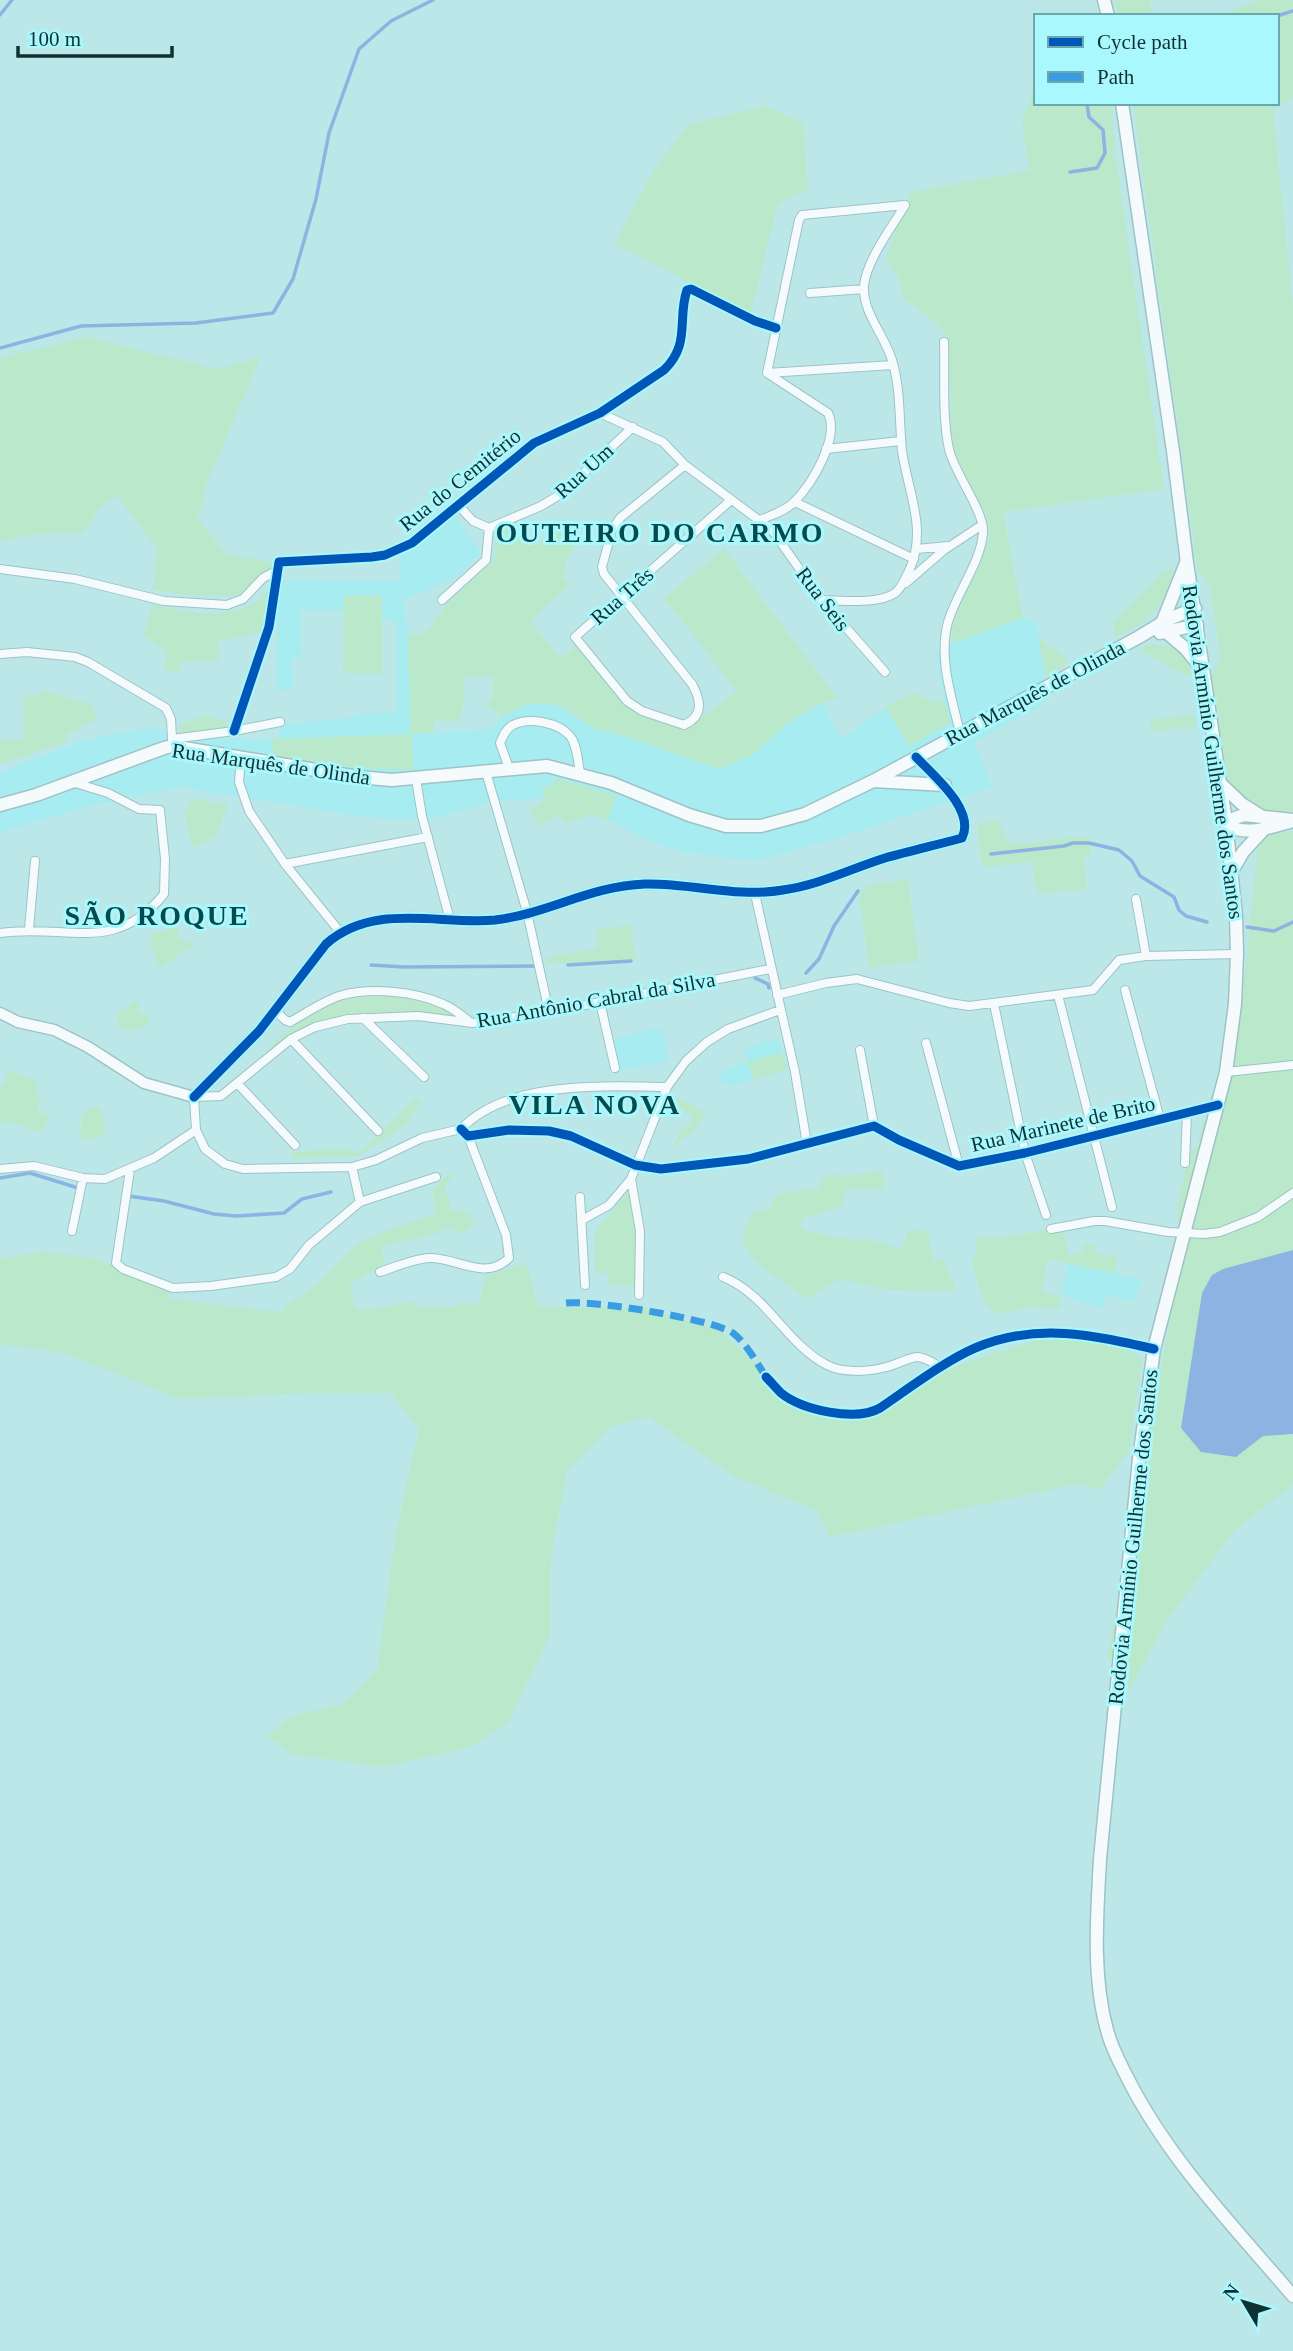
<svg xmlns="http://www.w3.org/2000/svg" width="1293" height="2351" font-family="'Times New Roman',serif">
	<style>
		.built { fill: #a6ecf0 }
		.green { fill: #b9e9ca }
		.water { fill: #8cb3e2 }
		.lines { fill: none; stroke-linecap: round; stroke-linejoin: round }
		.stream { stroke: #8cb3e2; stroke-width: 3.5 }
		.minor-casing { stroke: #9fc2c4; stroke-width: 10 }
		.tertiary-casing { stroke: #9fc2c4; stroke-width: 13 }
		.secondary-casing { stroke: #9fc2c4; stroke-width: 15 }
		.primary-casing { stroke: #9fc2c4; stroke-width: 15 }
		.minor { stroke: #f5fbfc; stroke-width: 8 }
		.tertiary { stroke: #f5fbfc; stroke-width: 10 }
		.secondary { stroke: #f5fbfc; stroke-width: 12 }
		.primary { stroke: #f5fbfc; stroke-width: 12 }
		.quiet { stroke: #3a9de2; stroke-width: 7; stroke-dasharray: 14 7; stroke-linecap: butt }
		.cycleway-casing { stroke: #a8f8fd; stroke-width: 13 }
		.cycleway { stroke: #0057b8; stroke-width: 9 }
		.labels { text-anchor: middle; stroke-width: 6; stroke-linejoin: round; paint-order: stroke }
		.street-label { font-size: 21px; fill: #0f3133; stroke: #a8f8fd }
		.district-label { font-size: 28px; font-weight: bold; letter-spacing: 2px; fill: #034b4f; stroke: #a8f8fd }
	</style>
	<rect width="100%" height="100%" fill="#bce7e9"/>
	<path class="built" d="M456 516 481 553 457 577 403 601 408 634 411 734 492 729 502 716 515 709 529 704 546 703 562 707 596 730 618 734 719 769 752 755 788 723 822 703 842 739 887 706 914 693 934 703 944 700 936 654 952 643 1023 618 1036 620 1045 676 1041 706 974 742 992 787 847 835 755 861 686 852 658 845 608 820 615 796 554 779 552 787 543 786 544 798 490 802 428 820H394L344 814 178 787 86 807 0 832V772L85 740 147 728 204 738 279 739 280 725 354 717 355 714 397 713 396 621 382 620V596H344V610H300L302 658 292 659 293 690H277L278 587 284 580 401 581 400 556Z
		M661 1027 668 1061 619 1071 614 1039Z
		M778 1038 787 1069 732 1086 724 1085 718 1079 726 1069 748 1062 744 1048Z
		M1067 1264 1141 1279 1135 1302 1107 1295 1103 1308 1062 1295Z"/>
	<path class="green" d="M1115 0H1150L1153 16H1118Z
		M1259 0H1293V98L1273 110 1293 305V816L1253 808 1232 788 1226 775 1217 742 1208 684 1220 656 1211 592 1204 577 1198 572 1133 103H1277V16H1216Z
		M1036 84V103H1111L1116 159 1164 489 1003 512 1023 618 952 643V626L990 537 986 516 966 478 952 443 949 340C938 321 923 311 904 300L899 279 886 259 910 193 1029 170 1022 122Z
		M766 106 803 123 808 191 778 203 751 313 614 244 655 168 689 124Z
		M86 337 218 369 261 357 207 483 198 520 227 554 280 564 245 596 186 595 152 589 155 581 157 548 117 496 102 505 83 532 30 535 0 541V358Z
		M519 520 532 545 564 529 577 543 567 558 563 578 570 585 530 621 561 659 577 645 623 703 637 713 684 729 690 726 737 691 664 598 724 549 837 698 815 706 788 723 752 755 719 769 618 734 596 730 562 707 546 703 529 704 502 716 486 705 493 697V677L465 676 464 702 460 721H435L434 732 412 734 413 770 358 768 272 755 273 739 410 734 408 634 426 633 448 603 495 559V529Z
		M1173 569C1167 608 1149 620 1116 638L1112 623 1164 571Z
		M271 583 263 632 218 641 220 661 180 662 179 672 163 670 167 652 143 635 153 604C183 614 236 621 261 597 264 593 267 588 271 583Z
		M382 595V674L343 673 344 596Z
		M1039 638 1070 662 1045 676Z
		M1151 644C1171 643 1189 654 1191 675L1185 676 1145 653 1142 647Z
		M40 690 93 705 96 720 67 734 66 742 0 764V740L23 739 25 695 39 696Z
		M914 693 934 703 944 700 951 723 909 746 885 707Z
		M1194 714 1195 726 1152 732 1150 720Z
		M202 716 218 718 227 722 228 727 179 735V726Z
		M555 778 616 795 608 820 590 813 580 821 577 817 565 824 558 815 539 826 530 810 544 801 543 785 552 787Z
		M190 799 228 805 215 837 192 848 184 810 188 809Z
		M997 820 1011 845 1089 836 1091 856H1083L1087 889 1037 894 1032 862 982 867 977 825Z
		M1293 832V1485L1236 1529 1166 1622 1127 1694 1131 1668 1107 1658 1186 1233 1244 984 1259 835Z
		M908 879 919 961 869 968 859 894 869 885Z
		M168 925 179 927 178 939 190 941 194 945 189 950 186 948 161 968 154 957 156 954C149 944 151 943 154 932H167Z
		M631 925 636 960 546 964 545 958 598 948 595 930Z
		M397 996 442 1008 456 1017C403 1010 350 1011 299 1032 288 1036 277 1045 267 1052L265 1051 294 1025 342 999Z
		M134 1001 138 1003 137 1012 149 1017V1024L134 1031 119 1028 117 1015 121 1009H127Z
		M782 1052 787 1069 753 1080 748 1062Z
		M9 1070 39 1083 35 1089 40 1099 37 1109 50 1117 40 1133 17 1123 0 1122V1086H3Z
		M672 1095 706 1112 692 1133 680 1140 677 1146 672 1149 682 1127 687 1129 693 1116 669 1104Z
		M416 1098 422 1102 411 1115 408 1123 359 1156 292 1159 291 1153 343 1148 360 1152Z
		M98 1107 103 1113 104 1136 81 1140 78 1134 82 1124 81 1116 90 1108Z
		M1202 1121 1207 1124 1179 1224C1173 1208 1187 1164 1193 1148L1198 1147Z
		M883 1171 884 1189H845L843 1206 802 1218 801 1229 838 1238 870 1240 901 1249 909 1229 928 1232 933 1260H945L956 1291 890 1290 840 1279 807 1299C791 1288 750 1263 744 1244 740 1232 748 1222 753 1212L771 1208 776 1194 818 1188 824 1176 836 1174 842 1177Z
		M452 1173 453 1176 445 1186 451 1210 469 1214 475 1225 463 1234 447 1228 438 1233 381 1246 385 1263 352 1283 350 1287 355 1309 381 1308 415 1301V1308L455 1307 456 1304 479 1303 485 1276 526 1263 539 1307 645 1308 719 1330 794 1398 852 1416 945 1370 1042 1338H1081L1126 1346 1142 1360 1129 1451 1099 1490 1077 1484 830 1537 817 1510 736 1478 649 1417 612 1426 567 1471 551 1556 550 1636 508 1723 468 1748 382 1767 292 1754 267 1736 289 1717 344 1704 377 1670 396 1532 419 1429 391 1393H307L180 1399 63 1353 0 1344V1259L44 1251 96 1259 170 1286V1299L270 1311H284L285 1306C298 1297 314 1288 325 1276 337 1265 347 1251 362 1242 384 1228 410 1225 434 1214L436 1208 432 1191 441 1180Z
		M631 1189 640 1254 635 1287 608 1284 609 1274 595 1272V1232Z
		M1063 1228 1069 1255 1083 1252V1244H1094L1095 1254 1115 1256 1119 1250 1114 1273 1048 1259 1042 1291 1060 1297V1309L1032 1307 997 1314 984 1303 972 1262 977 1252 976 1237 997 1238Z"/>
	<path class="water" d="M1293 1250V1434L1263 1436 1236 1457 1201 1452 1181 1428 1202 1293 1212 1275 1223 1269Z"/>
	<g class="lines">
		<path class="stream" d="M0 15 12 0
			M1277 16 1293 11
			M1070 172 1097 168 1105 153 1103 130 1089 117 1087 103
			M0 348 81 326 196 323 273 313 293 279 316 199 329 133 359 49 391 21 433 0
			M991 854 1064 846 1073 843H1089L1119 850 1132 861 1140 876 1174 897 1179 910 1186 916 1207 922
			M1247 927 1274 931 1293 922
			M371 965 404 967 537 966
			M568 965 631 961
			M806 973 819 959 834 926 858 891
			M755 978 768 984 769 988
			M0 1178 30 1173 78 1188
			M128 1196 164 1201 214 1214 236 1216 284 1213 302 1199 331 1192"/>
		<g class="minor-casing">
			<path id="minor" d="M810 293 864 289
				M944 342C945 376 942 417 949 449 954 473 985 512 983 533 981 562 956 594 948 622 938 658 952 698 960 733
				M767 373 799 220 802 215 905 205
				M767 373 893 365
				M600 413 663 442 685 465 772 530 820 598 885 672
				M826 449 901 441
				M685 465 620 518 612 530 602 567 604 574 692 684C701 700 704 716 684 725L642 711 627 701 575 637 730 501
				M795 502 914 559
				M459 506 473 521 489 528 541 506 561 494 633 427
				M760 520C771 515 786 511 794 502 812 484 840 438 828 413L767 373
				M917 549 948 546
				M0 569 75 579 164 601 227 605 243 599 263 578 276 571
				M906 583 944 550 982 525
				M442 600 486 560 489 528
				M821 600C841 600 878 605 895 593 902 588 905 578 909 571 928 530 908 492 902 451 899 421 901 389 892 360 885 336 862 312 864 286 866 261 892 227 905 205
				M0 654 27 652 75 657 88 662 166 708 171 719 172 739 234 731 280 722
				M234 731 269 627 279 562 372 557 385 555 412 543 534 443 600 413 664 370C691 344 677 319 687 290L691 289 755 321 776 328
				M241 758 239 782 249 811 285 864 340 932
				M509 768 500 743C503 736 506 728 513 725 529 717 558 722 570 736 577 744 578 762 580 773
				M486 772 527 912 549 1012
				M416 779 422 816 450 920
				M285 864 428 837
				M755 894 795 1072 807 1144
				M1136 899 1146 956
				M29 929 35 861
				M0 933C66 923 114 956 164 894L165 859 160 810 139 809 108 793 72 782
				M1125 990 1160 1119
				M777 995 826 983 857 979 949 1003 969 1006 1093 990 1119 960 1146 956 1237 954
				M1058 995 1112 1207
				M600 1002 615 1068
				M994 1004 1025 1153 1046 1215
				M275 1010 285 1020 290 1022C306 1013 322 1002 339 996 370 987 414 991 443 1004 453 1008 461 1015 470 1022
				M363 1018 424 1077
				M291 1039 378 1131
				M926 1043 959 1166
				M860 1050 874 1126
				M1226 1072 1293 1065
				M238 1084 295 1145
				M461 1129 422 1138 376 1160 352 1167 243 1169 225 1164 205 1149 196 1130 194 1097 221 1096 291 1039 315 1027 348 1019 418 1016 473 1023 549 1012 770 969
				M461 1129 468 1136 509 1130 549 1131 571 1136 635 1165 661 1169 748 1159 874 1126 899 1140 959 1166 1025 1153 1218 1105
				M461 1129C507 1080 604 1086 667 1087
				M1185 1163 1187 1113
				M352 1167 360 1202
				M0 1169 34 1166 83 1178 105 1179 154 1158 196 1130
				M130 1170 116 1263 123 1269 173 1288 211 1286 276 1277 290 1269 309 1245 360 1202 436 1177
				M631 1179 640 1231 639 1295
				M580 1197 585 1285
				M582 1220 609 1205 631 1179 667 1087 686 1061 707 1042 728 1029 780 1010
				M1051 1229 1094 1221H1105L1168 1232 1204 1234 1220 1232 1258 1217 1293 1193
				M72 1231 83 1178
				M380 1272C395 1267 413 1259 429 1258 457 1257 485 1282 509 1258L506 1235 468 1136
				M723 1277C767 1294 786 1344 827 1365 842 1373 869 1372 886 1367 896 1365 907 1358 917 1357 925 1357 935 1364 942 1368
				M766 1377C771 1382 776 1388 781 1393 802 1410 856 1422 880 1408 908 1389 945 1361 975 1348 1036 1322 1093 1335 1154 1349"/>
		</g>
		<g class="tertiary-casing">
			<path id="tertiary" d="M0 1013 18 1022 54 1030 88 1047 144 1083 194 1097 259 1031 326 944C374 902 438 925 495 920 547 914 590 886 645 884 692 883 737 898 783 890 819 885 850 869 885 858 910 851 936 845 962 838 976 810 933 775 916 757"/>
		</g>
		<g class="secondary-casing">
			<path id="secondary" d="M1160 633 1197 625
				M873 781 945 785
				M0 805 36 795 164 748 172 746 358 777 392 780 547 766 611 783 689 815 726 826H761L805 814 873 781 1139 637 1167 620 1195 608
				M1293 820 1244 815 1235 818 1227 826C1249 836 1271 827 1293 821"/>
		</g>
		<g class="primary-casing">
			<path id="primary" d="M1104 0 1108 16
				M1122 103 1173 451 1187 563 1226 822 1236 916 1237 954 1235 1004 1226 1072 1154 1349 1139 1459 1100 1859C1097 1915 1092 1976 1107 2030 1111 2047 1120 2063 1128 2079 1169 2160 1235 2228 1293 2296
				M1162 623 1186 563
				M1166 632 1186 649 1202 669
				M1221 784 1242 804 1261 816
				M1232 871 1243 852 1265 828"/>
		</g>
		<use href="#minor" class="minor"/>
		<use href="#tertiary" class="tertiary"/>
		<use href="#secondary" class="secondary"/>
		<use href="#primary" class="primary"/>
		<path class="quiet" d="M566 1303C593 1300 712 1319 733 1333 746 1343 757 1363 766 1377"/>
		<g class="cycleway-casing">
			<path id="cycleway" d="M234 731 269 627 279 562 372 557 385 555 412 543 534 443 600 413 664 370C691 344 677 319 687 290L691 289 755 321 776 328
				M194 1097 259 1031 326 944C374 902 438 925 495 920 547 914 590 886 645 884 692 883 737 898 783 890 819 885 850 869 885 858 910 851 936 845 962 838 976 810 933 775 916 757
				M461 1129 468 1136 509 1130 549 1131 571 1136 635 1165 661 1169 748 1159 874 1126 899 1140 959 1166 1025 1153 1218 1105
				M766 1377C771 1382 776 1388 781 1393 802 1410 856 1422 880 1408 908 1389 945 1361 975 1348 1036 1322 1093 1335 1154 1349"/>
		</g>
		<use href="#cycleway" class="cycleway"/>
	</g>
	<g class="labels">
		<g class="street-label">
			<text transform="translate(584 471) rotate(-42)" y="7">Rua Um</text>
			<text transform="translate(460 480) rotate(-39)" y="7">Rua do Cemitério</text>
			<text transform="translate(622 596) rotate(-41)" y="7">Rua Três</text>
			<text transform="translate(823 599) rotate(53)" y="7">Rua Seis</text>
			<text transform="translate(1035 693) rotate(-28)" y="7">Rua Marquês de Olinda</text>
			<text transform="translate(1213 752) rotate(82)" y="7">Rodovia Armínio Guilherme dos Santos</text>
			<text transform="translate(271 764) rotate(8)" y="7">Rua Marquês de Olinda</text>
			<text transform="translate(596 1000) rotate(-10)" y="7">Rua Antônio Cabral da Silva</text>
			<text transform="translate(1063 1124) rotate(-13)" y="7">Rua Marinete de Brito</text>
			<text transform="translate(1133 1537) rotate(-84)" y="7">Rodovia Armínio Guilherme dos Santos</text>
		</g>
		<g class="district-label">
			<text x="660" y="542">OUTEIRO DO CARMO</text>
			<text x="157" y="925">SÃO ROQUE</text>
			<text x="595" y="1114">VILA NOVA</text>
		</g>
	</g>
	<rect x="1034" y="14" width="245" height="91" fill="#a8f8fd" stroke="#6ba8ac" stroke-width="2"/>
	<rect x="1048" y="37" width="35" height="10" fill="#0057b8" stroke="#6ba8ac" stroke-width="2"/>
	<text x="1097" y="49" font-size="21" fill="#0f3133">Cycle path</text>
	<rect x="1048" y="72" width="35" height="10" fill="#3a9de2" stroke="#6ba8ac" stroke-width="2"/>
	<text x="1097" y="84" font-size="21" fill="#0f3133">Path</text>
	<g transform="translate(1244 2302) rotate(308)" stroke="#a8f8fd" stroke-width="5" paint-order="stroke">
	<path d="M0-5L12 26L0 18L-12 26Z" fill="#0f3133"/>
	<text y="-10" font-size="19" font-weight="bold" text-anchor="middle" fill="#0f3133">N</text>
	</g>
	<path d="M18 46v10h154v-10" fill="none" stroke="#0f3133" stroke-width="3.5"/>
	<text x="28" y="46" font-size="21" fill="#0f3133" stroke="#a8f8fd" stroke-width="5" paint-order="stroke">100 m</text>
</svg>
